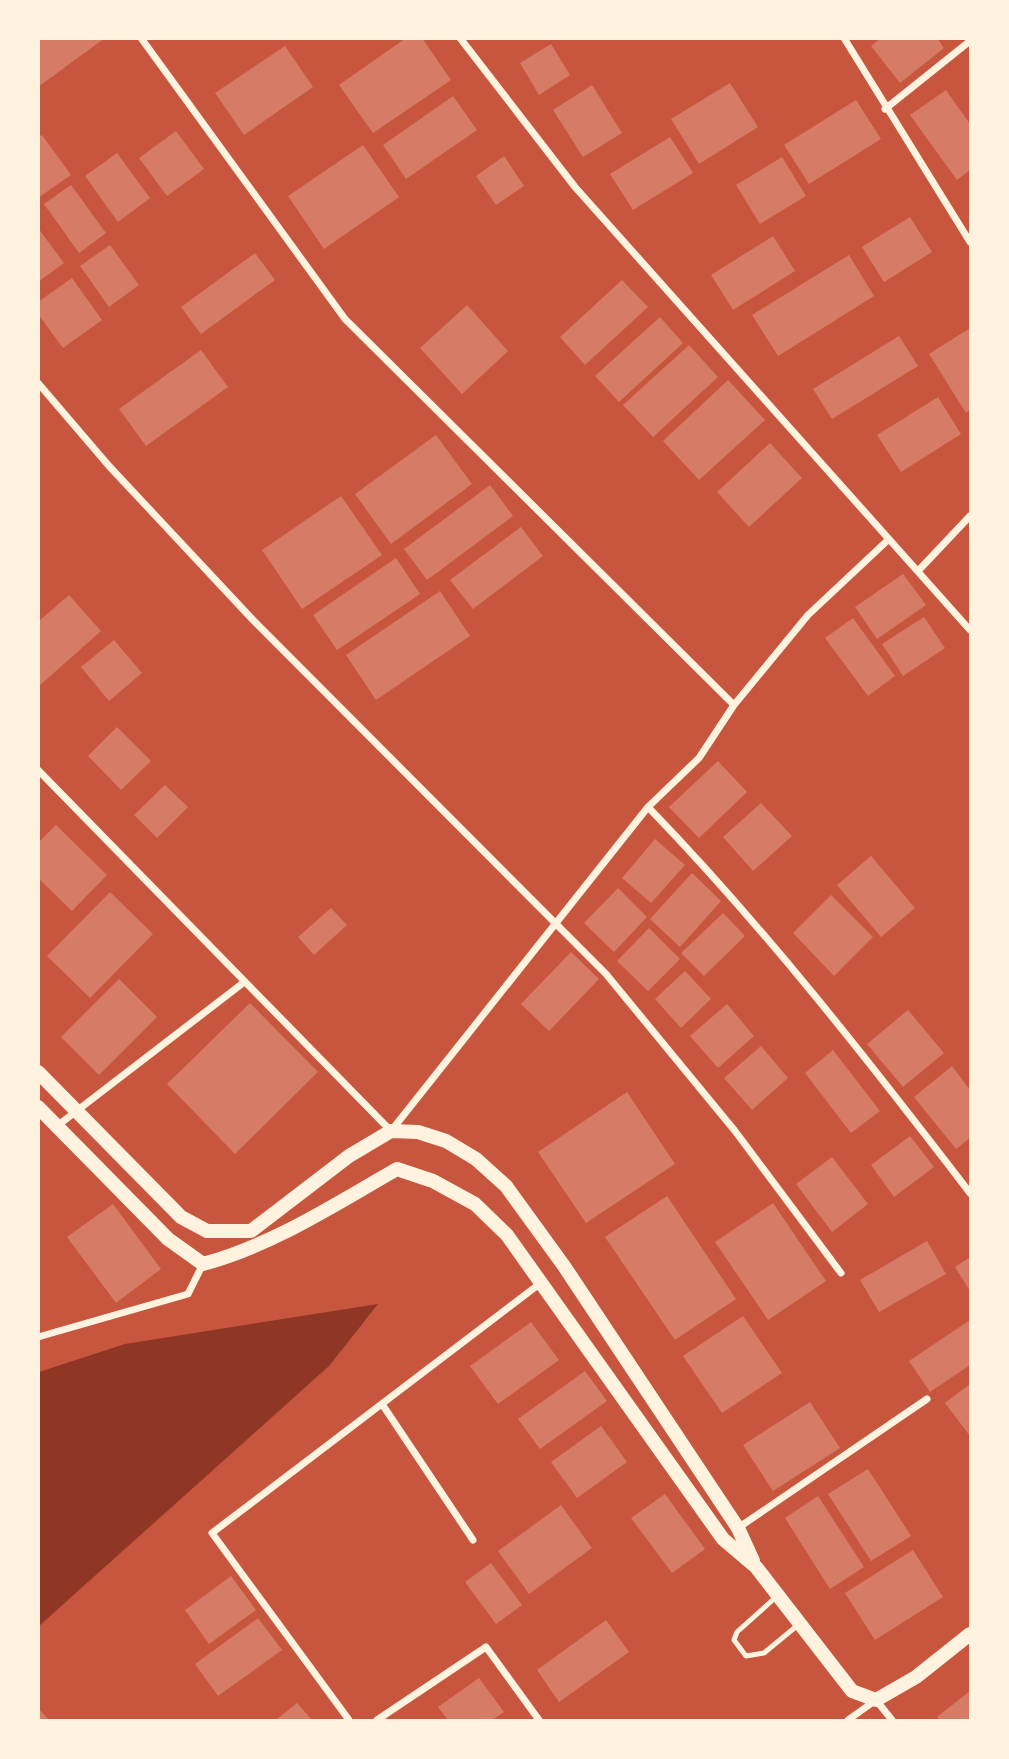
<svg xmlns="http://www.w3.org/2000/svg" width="1009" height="1759" font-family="'Golos Text',sans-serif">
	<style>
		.water { fill: #8f3625 }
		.building { fill: #d67c66 }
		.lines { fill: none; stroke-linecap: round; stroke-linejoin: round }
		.service { stroke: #fff3e0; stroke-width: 5 }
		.minor { stroke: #fff3e0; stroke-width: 7 }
		.secondary { stroke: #fff3e0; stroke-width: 14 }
	</style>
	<rect width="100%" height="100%" fill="#c8553d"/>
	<path class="water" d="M378 1304 329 1366 39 1626V1372L125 1344Z"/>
	<path class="building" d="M38 38H105L38 87Z
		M406 38H422L451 80 373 133 339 85Z
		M881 38H937L944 48 900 83 871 46Z
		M551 44 570 75 539 95 520 63Z
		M285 46 313 87 244 135 215 93Z
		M730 83 758 127 699 164 671 119Z
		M592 85 622 133 583 157 553 110Z
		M946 90 970 124V170L957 180 910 115Z
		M453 96 477 130 406 179 383 145Z
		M856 100 881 139 809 184 784 145Z
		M176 131 204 169 167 196 139 158Z
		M42 135 71 175 38 198V137Z
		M670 137 693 173 633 210 610 174Z
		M363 145 399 197 324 249 288 196Z
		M117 153 150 198 118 222 85 176Z
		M504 156 524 186 496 205 476 176Z
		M782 157 806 196 760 224 736 185Z
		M71 185 106 233 79 253 44 204Z
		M910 217 932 252 884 282 862 247Z
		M38 228 64 263 38 282Z
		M773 236 795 271 733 310 711 275Z
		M110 245 139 285 109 307 80 266Z
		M255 253 275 280 201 334 181 307Z
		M849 255 874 296 778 356 752 315Z
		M72 278 102 320 63 348 38 314V302Z
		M622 280 648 307 585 365 560 337Z
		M467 305 508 351 462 394 420 348Z
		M660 317 683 343 619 402 595 376Z
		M970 328V410L966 413 929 354Z
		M899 336 918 366 832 419 813 389Z
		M689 345 718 377 653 437 623 405Z
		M201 350 228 387 146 446 119 409Z
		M728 380 765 420 699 480 663 441Z
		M938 397 961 434 901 472 877 435Z
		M436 435 472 484 391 544 355 494Z
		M770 443 802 478 749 527 717 492Z
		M490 485 513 516 427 580 404 549Z
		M341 496 382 555 302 609 262 550Z
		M521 527 543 556 473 609 450 580Z
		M396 558 420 594 337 650 313 615Z
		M903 574 926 605 877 639 855 607Z
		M440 591 470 636 376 700 346 655Z
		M69 595 101 631 38 687V622Z
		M924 617 945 648 903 676 882 644Z
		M853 618 895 676 868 696 825 638Z
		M114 640 142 673 109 701 81 667Z
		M117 727 151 761 121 790 88 756Z
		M718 761 747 792 699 838 669 807Z
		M165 785 188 807 157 838 134 815Z
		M761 803 792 836 753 871 723 837Z
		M56 825 107 875 72 911 38 878V843Z
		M655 839 685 865 651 903 622 878Z
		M871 856 915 908 881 937 837 885Z
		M692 873 721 901 680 947 650 919Z
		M618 888 647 917 614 952 584 923Z
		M110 892 153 934 90 998 47 956Z
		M831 895 873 937 834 976 793 933Z
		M331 908 347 925 314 955 298 937Z
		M723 913 745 936 704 976 681 953Z
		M649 928 680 959 648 991 617 961Z
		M571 952 599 979 549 1031 521 1004Z
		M685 971 711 999 681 1028 655 999Z
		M119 979 157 1017 99 1075 61 1037Z
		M250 1003 318 1072 235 1154 167 1084Z
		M727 1004 754 1036 718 1068 690 1036Z
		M908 1010 944 1053 903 1087 867 1044Z
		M761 1046 788 1078 752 1110 724 1078Z
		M833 1050 880 1111 851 1133 805 1073Z
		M952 1066 970 1090V1138L956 1149 914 1097Z
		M627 1092 675 1164 586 1223 538 1152Z
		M910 1136 934 1167 894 1197 871 1165Z
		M832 1157 868 1204 832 1232 796 1184Z
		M667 1196 736 1299 675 1340 605 1237Z
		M773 1203 826 1281 768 1320 715 1242Z
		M113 1204 161 1269 116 1303 67 1237Z
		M927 1241 946 1274 879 1312 860 1280Z
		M970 1257V1291L955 1267Z
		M743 1316 782 1373 722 1413 683 1356Z
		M970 1320V1365L930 1392 909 1361Z
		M531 1322 559 1360 498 1404 470 1366Z
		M585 1371 607 1401 540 1449 518 1419Z
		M970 1384V1436L945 1403Z
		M810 1402 840 1448 773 1491 743 1445Z
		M601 1426 627 1462 577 1498 551 1462Z
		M868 1469 911 1536 871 1561 828 1494Z
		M665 1494 705 1549 672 1573 631 1518Z
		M818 1496 864 1567 830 1589 785 1518Z
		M561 1505 592 1548 529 1594 498 1551Z
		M913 1550 943 1597 875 1640 845 1593Z
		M491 1563 522 1605 496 1624 465 1582Z
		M231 1576 256 1610 209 1644 185 1610Z
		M258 1618 282 1650 218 1696 195 1664Z
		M606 1620 629 1652 559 1702 537 1670Z
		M479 1678 504 1712 492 1720H448L438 1707Z
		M970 1691V1720H940L937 1717Z
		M297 1703 312 1720H276Z
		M38 1708 49 1720H38Z"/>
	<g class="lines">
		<path class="service" d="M776 1597 737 1632 734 1640 746 1656 764 1653 798 1625"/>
		<path class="minor" d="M141 38 345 319 734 705
			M460 38 575 187 970 630
			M844 38 970 242
			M885 109 970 41
			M38 383 109 466 253 620 606 974 735 1131 841 1273
			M918 571 970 516
			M38 770 391 1131 648 807 699 758 734 705 808 615 889 539
			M648 807C765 928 868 1060 970 1193
			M57 1126 243 983
			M38 1337 188 1294 203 1264
			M382 1404 473 1540
			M738 1528 927 1399
			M349 1720 212 1533 542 1282
			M377 1720 486 1647 539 1720
			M848 1720 876 1700 892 1720"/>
		<path class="secondary" d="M38 1072 181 1217 207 1231H251L349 1156 391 1131 418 1132 446 1141 476 1159 506 1186 564 1266 738 1528 753 1561
			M38 1107 168 1239 203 1264C273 1245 334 1205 397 1169L433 1181 475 1204 507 1235 723 1539 756 1567 852 1691 876 1700 916 1677 970 1634"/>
	</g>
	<rect width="1009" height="1759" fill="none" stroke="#fff3e0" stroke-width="80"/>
</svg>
